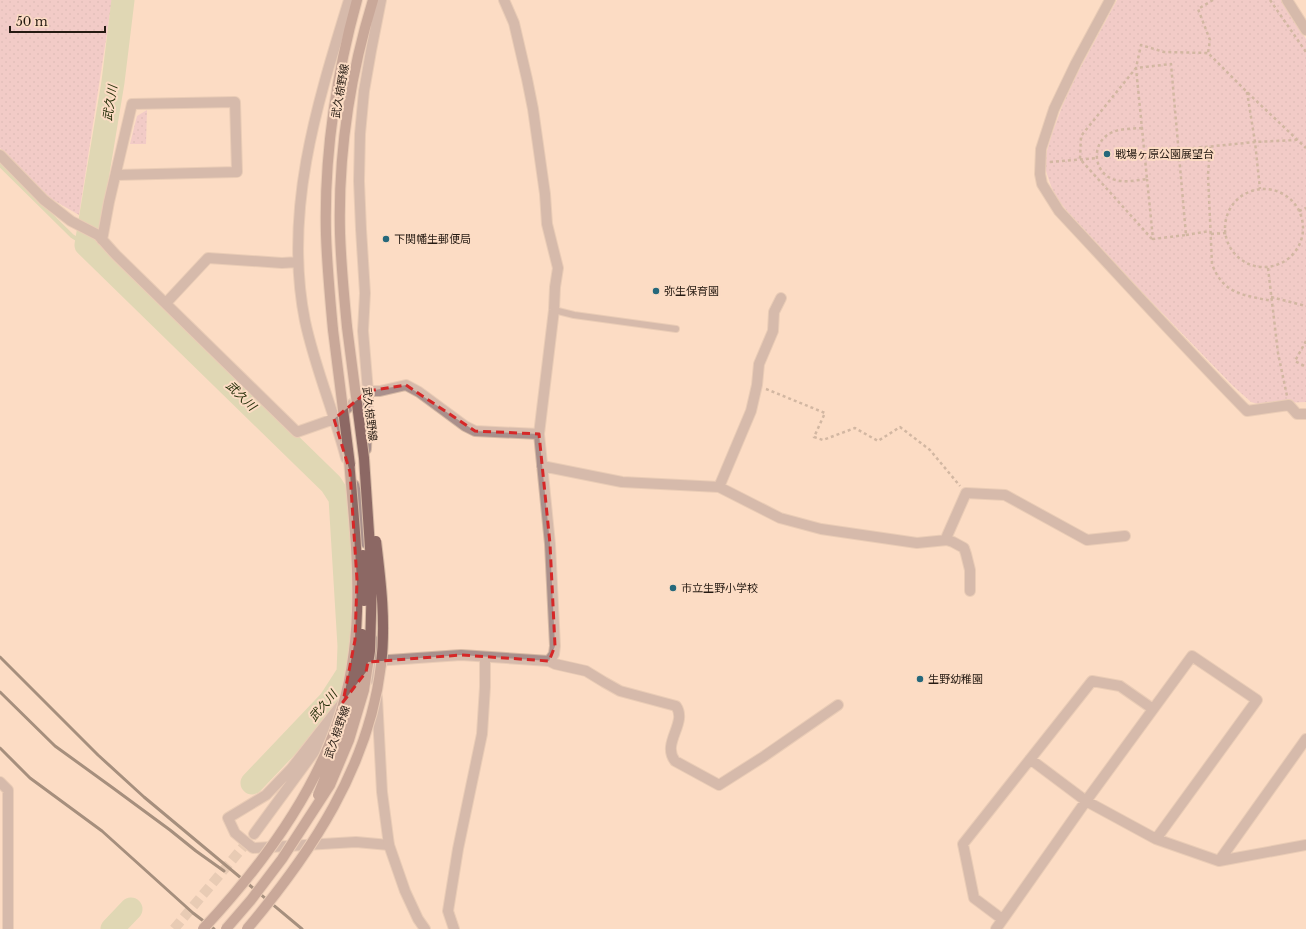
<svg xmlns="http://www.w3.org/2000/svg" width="1306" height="929" font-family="'Libre Baskerville','Noto Sans JP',serif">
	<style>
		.park { fill: url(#park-dots) }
		.water { fill: url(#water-waves) }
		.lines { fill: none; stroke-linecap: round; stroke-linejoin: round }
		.stream { stroke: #bfd19f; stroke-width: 4 }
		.river { stroke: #bfd19f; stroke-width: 23 }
		.minor-tunnel { stroke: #d1b5a0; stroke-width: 10; stroke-dasharray: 10 5; stroke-linecap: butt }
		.service-casing { stroke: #d5b9a4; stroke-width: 8 }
		.minor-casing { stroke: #d5b9a4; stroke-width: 12 }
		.tertiary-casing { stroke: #d5b9a4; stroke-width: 12 }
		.secondary-casing { stroke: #d5b9a4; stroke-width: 12 }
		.path { stroke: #a18a78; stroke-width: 2.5; stroke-dasharray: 3 3; stroke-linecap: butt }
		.service { stroke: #a9908c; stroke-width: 6 }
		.minor { stroke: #a9908c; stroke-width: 10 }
		.tertiary { stroke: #a9908c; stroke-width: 10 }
		.secondary { stroke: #8c6864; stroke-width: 10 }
		.rail { stroke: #3e3127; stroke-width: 3 }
		.secondary-bridge-casing { stroke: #d5b9a4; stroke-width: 12; stroke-linecap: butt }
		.secondary-bridge { stroke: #8c6864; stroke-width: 10 }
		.marked { fill: none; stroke: #d62828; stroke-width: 3; stroke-dasharray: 8 5; stroke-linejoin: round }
		.poi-dot { fill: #26687b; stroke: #fcdcc4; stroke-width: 1.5 }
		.labels { text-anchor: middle; stroke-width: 4; stroke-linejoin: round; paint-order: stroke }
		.street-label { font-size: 11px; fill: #251a12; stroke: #fcdcc4 }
		.poi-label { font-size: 11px; fill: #251a12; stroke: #fcdcc4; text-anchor: start }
		.water-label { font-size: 12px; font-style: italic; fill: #252f09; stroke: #fcdcc4 }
	</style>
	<defs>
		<pattern id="park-dots" width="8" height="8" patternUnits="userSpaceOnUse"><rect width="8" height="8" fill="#e6b7c9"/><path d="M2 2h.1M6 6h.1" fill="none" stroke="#c59dac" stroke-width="1.8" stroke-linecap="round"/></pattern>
		<pattern id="water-waves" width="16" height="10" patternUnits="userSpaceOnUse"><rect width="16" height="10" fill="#bfd19f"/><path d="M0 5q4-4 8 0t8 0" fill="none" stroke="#a4b388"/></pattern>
	</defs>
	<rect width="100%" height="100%" fill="#fcdcc4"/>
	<path class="park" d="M0 0H112L79 215 48 197 39 190 0 148Z
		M1117 0H1282L1306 39V402L1258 404 1251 402 1233 386 1144 294 1067 211 1056 197 1051 186 1046 171V154L1052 134 1063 104 1077 74Z
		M147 110 146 144H130L137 116Z"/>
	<path class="water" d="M127 913V918L118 929H104L117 918Z"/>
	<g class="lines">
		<path class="stream" d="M0 165 72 236 86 245"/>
		<path class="river" d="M123 0 113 82 86 245 331 484 340 498 349 646 348 673 330 701 252 783
			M112 929 131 909"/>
		<path class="minor-tunnel" d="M174 929 254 834"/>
		<g class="service-casing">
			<path id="service" d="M554 310 574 315 676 329"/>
		</g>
		<g class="minor-casing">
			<path id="minor" d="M504 0 514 23 527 79 533 109 545 194 547 224 558 268 555 287 554 310 539 434 550 544 555 646 554 654 549 661 555 664 586 671 604 682 620 691 676 706C688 723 661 743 675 761L719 785 763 757 838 705
				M1110 0 1076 63 1054 109 1041 149 1040 174 1042 184 1059 211 1072 225C1130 287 1187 350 1247 411L1289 405 1297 414H1306
				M1287 0 1306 30
				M0 155 44 200 71 221 98 235 116 255 297 432 334 419 368 391H380L406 385 419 392 465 426 475 431 539 434
				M102 240 109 202 132 104 235 102 237 172 116 175
				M166 303 208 258 282 263 298 262
				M366 449 368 391 363 331 365 293 361 229 359 181 360 134 364 91 371 51 381 0
				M346 458C334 412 315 368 305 321 283 211 317 104 349 0
				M542 466 622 482 719 487 780 518 821 529 917 543 947 540 953 542 964 548 966 554 970 570V591
				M354 485 358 501 366 543
				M719 487 751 411 757 385 759 364 773 331 774 312 781 298
				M947 540V536L966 493 1005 495 1087 540 1125 536
				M344 701 291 769 266 795 228 818 235 833 253 848 356 842 389 845
				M1030 759 1086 801 1156 839 1219 861 1306 845
				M0 782 8 790V929
				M254 834 336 722
				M1219 861 1306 739
				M1002 919 974 898 963 844 1092 681 1120 686 1153 709
				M454 929 448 911 458 849 482 734 485 687V657
				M996 929 1086 801 1192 656 1257 700 1156 839"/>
		</g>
		<g class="tertiary-casing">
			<path id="tertiary" d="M374 641 376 681
				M375 661 461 655 549 661
				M377 697 382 792 389 845 405 891 418 919 425 929"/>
		</g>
		<g class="secondary-casing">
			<path id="secondary" d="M347 327C344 296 341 265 340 233 338 154 350 75 373 0
				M333 330C330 298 327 266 326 234 324 155 336 76 357 0"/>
		</g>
		<path class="path" d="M1213 0 1198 9 1210 40 1208 53 1247 92 1306 148
			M1270 0 1306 52
			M1247 92 1255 142 1296 140
			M1142 128C1130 129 1116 128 1106 136 1090 149 1096 176 1116 180 1126 183 1137 180 1147 179L1136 68 1171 64 1186 235 1153 239 1147 179
			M1210 147 1208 175 1212 264C1223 294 1243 295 1272 301
			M1145 153 1255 142 1260 189
			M1050 162 1097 158
			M1225 228a39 39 0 1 1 78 0a39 39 0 1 1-78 0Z
			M1299 211 1306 208
			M1211 234 1226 233
			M1186 235 1210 231
			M1152 239 1080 159 1081 136 1136 68 1141 45 1164 52 1208 53
			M1268 268 1278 353 1287 396
			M1271 297 1306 306
			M1306 341 1295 361 1306 367
			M766 389 825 413 814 437 823 440 855 428 878 441 900 427 930 450 960 486"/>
		<use href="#service" class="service"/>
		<use href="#minor" class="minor"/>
		<use href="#tertiary" class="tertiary"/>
		<use href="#secondary" class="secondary"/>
		<path class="rail" d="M0 657 98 755 144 797 302 929
			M0 692 55 746 113 788 170 830 196 851 224 871
			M0 748 30 778 102 831 193 913 214 929"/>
		<g class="secondary-bridge-casing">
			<path id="secondary-bridge" d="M333 330 350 465
				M363 555 365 580 364 601
				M318 795 341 738 356 689 362 634
				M203 929C259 869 312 799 338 721 350 686 356 648 357 611 359 561 353 510 349 460
				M226 929 251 900 282 859 330 785 349 740 364 690 370 651 372 578 364 458 347 327
				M247 929C311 853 369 767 381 665 386 624 381 582 376 541"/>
		</g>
		<use href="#secondary-bridge" class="secondary-bridge"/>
	</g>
	<path d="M0 0H1306V929H0ZM406 385 475 431 539 434 550 544 555 646 549 661 461 655 368 662 366 672 343 702 355 640 357 580 350 472 334 419 368 391Z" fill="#fcdcc4" fill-opacity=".55" fill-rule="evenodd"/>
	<path class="marked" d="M406 385 475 431 539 434 550 544 555 646 549 661 461 655 368 662 366 672 343 702 355 640 357 580 350 472 334 419 368 391Z"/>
	<g class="poi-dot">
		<circle cx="1107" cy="154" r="4"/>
		<circle cx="386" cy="239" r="4"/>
		<circle cx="656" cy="291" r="4"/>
		<circle cx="673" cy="588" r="4"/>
		<circle cx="920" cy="679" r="4"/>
	</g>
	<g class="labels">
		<g class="street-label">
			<text transform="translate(340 91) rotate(-80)" y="4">武久椋野線</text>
			<text transform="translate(370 414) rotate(83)" y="4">武久椋野線</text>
			<text transform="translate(337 732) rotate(-71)" y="4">武久椋野線</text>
		</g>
		<g class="poi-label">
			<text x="1115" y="158">戦場ヶ原公園展望台</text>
			<text x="394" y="243">下関幡生郵便局</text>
			<text x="664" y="295">弥生保育園</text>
			<text x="681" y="592">市立生野小学校</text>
			<text x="928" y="683">生野幼稚園</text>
		</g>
		<g class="water-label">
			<text transform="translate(110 103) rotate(-81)" y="4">武久川</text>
			<text transform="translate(241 396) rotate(44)" y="4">武久川</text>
			<text transform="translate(323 706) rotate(-50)" y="4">武久川</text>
		</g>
	</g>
	<path d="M10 26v6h95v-6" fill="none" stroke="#251a12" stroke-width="2"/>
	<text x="16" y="26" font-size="12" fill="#251a12" stroke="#fcdcc4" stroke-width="3" paint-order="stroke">50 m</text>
</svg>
